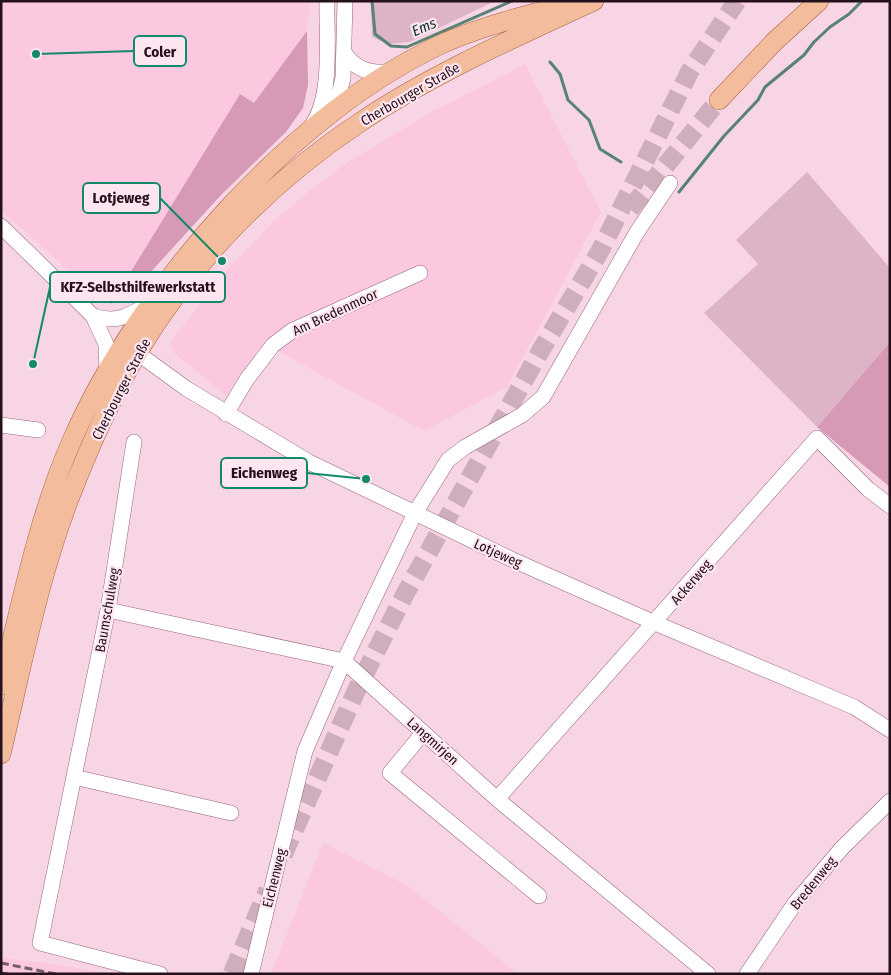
<svg xmlns="http://www.w3.org/2000/svg" width="891" height="975" font-family="'Fira Sans Condensed',sans-serif">
	<style>
		.built { fill: #fcc8e0 }
		.green { fill: #ddb4c6 }
		.forest { fill: #d699b6 }
		.lines { fill: none; stroke-linecap: round; stroke-linejoin: round }
		.stream { stroke: #578274; stroke-width: 3 }
		.major-tunnel { stroke: #ceaebc; stroke-width: 19; stroke-dasharray: 19 9; stroke-linecap: butt }
		.minor-casing { stroke: #96637c; stroke-width: 16 }
		.major-casing { stroke: #a66344; stroke-width: 20 }
		.minor { stroke: #fff; stroke-width: 15 }
		.major { stroke: #f3bc9c; stroke-width: 19 }
		.rail { stroke: #745b66; stroke-width: 3; stroke-dasharray: 8 4; stroke-linecap: butt }
		.labels { text-anchor: middle; stroke-width: 4.5; stroke-linejoin: round; paint-order: stroke }
		.street-label { font-size: 14px; fill: #25111b; stroke: #fde6f0 }
		.water-label { font-size: 15px; font-style: italic; fill: #123429; stroke: #fde6f0 }
		.leader { fill: none; stroke: #13896b; stroke-width: 2 }
		.callout-dot { fill: #13896b; stroke: #fde6f0; stroke-width: 2 }
		.callout { fill: #fde6f0; stroke: #13896b; stroke-width: 2 }
		.callout-label { font-size: 15px; text-anchor: middle; font-weight: bold; fill: #25111b }
	</style>
	<rect width="100%" height="100%" fill="#f8d5e4"/>
	<path class="built" d="M1 1H310L307 31 254 104 240 94 111 304 64 267 1 210Z
		M525 64 601 212 507 387 424 431 280 352 266 342 252 357 226 396 173 352 170 342 228 269 276 219 313 188 351 160 426 115Z
		M323 843 408 886 518 974H271Z
		M1 958 46 963 112 974H1Z"/>
	<path class="green" d="M371 1H495L410 42 388 44 372 37Z
		M807 172 890 268V342L817 427 704 313 758 264 736 240Z"/>
	<path class="forest" d="M307 31 308 85 303 108 286 132 221 195 127 298 111 304 240 94 254 103Z
		M890 342V487L817 427Z"/>
	<g class="lines">
		<path class="stream" d="M372 1 375 34 391 46 407 47 512 1
			M550 62 560 74 568 100 589 120 600 149 621 162
			M679 192 724 136 758 100 765 87 804 55 814 42 830 27 849 14 862 1"/>
		<path class="major-tunnel" d="M630 209 719 100
			M283 855 358 687 404 596 541 350 600 251 690 71 737 1
			M232 974 268 890"/>
		<g class="minor-casing">
			<path id="minor" d="M344 52C355 70 371 75 391 71
				M333 110 335 111 343 78 345 1
				M309 129C334 100 326 37 327 1
				M1 226 93 316 106 344 107 371
				M93 316C118 324 128 315 150 304
				M129 347 187 389 309 462 513 560 655 623 854 707 890 730
				M226 414 247 379 273 345 293 330 420 273
				M1 425 38 430
				M134 442 108 610 40 943 160 974
				M108 610 344 661 497 799 708 974
				M423 733 390 773 539 896
				M74 777 231 813
				M497 799 817 438 868 489 890 506
				M251 974 305 751 344 661 415 513 448 460 465 447 522 415 543 397 637 232 670 183
				M747 974 795 903 842 848 890 801"/>
		</g>
		<g class="major-casing">
			<path id="major" d="M719 100 775 41 819 1
				M1 685C22 602 38 516 73 438 140 286 294 111 446 42 484 26 523 16 562 6
				M1 754C22 666 39 574 73 489 91 443 113 395 138 352 192 261 272 181 359 123 432 74 514 38 594 1"/>
		</g>
		<use href="#minor" class="minor"/>
		<use href="#major" class="major"/>
		<path class="rail" d="M1 963 56 974
			M1 973 8 974"/>
	</g>
	<g class="labels">
		<g class="street-label">
			<text transform="translate(410 94) rotate(-30)" y="5">Cherbourger Straße</text>
			<text transform="translate(335 312) rotate(-25)" y="5">Am Bredenmoor</text>
			<text transform="translate(121 389) rotate(-63)" y="5">Cherbourger Straße</text>
			<text transform="translate(498 553) rotate(24)" y="5">Lotjeweg</text>
			<text transform="translate(691 582) rotate(-49)" y="5">Ackerweg</text>
			<text transform="translate(107 610) rotate(-80)" y="5">Baumschulweg</text>
			<text transform="translate(433 741) rotate(42)" y="5">Langmirjen</text>
			<text transform="translate(274 878) rotate(-76)" y="5">Eichenweg</text>
			<text transform="translate(813 883) rotate(-51)" y="5">Bredenweg</text>
		</g>
		<g class="water-label">
			<text transform="translate(424 27) rotate(-23)" y="5">Ems</text>
		</g>
	</g>
	<path class="leader" d="M36 54L134 51M222 261L160 198M33 364L50 287M366 479L307 473"/>
	<g class="callout-dot">
		<circle cx="36" cy="54" r="5"/>
		<circle cx="222" cy="261" r="5"/>
		<circle cx="33" cy="364" r="5"/>
		<circle cx="366" cy="479" r="5"/>
	</g>
	<g class="callout">
		<rect x="134" y="36" width="52" height="30" rx="5"/>
		<rect x="83" y="183" width="77" height="30" rx="5"/>
		<rect x="50" y="272" width="175" height="30" rx="5"/>
		<rect x="221" y="458" width="86" height="30" rx="5"/>
	</g>
	<g class="callout-label">
		<text x="160" y="57">Coler</text>
		<text x="121" y="203">Lotjeweg</text>
		<text x="138" y="292">KFZ-Selbsthilfewerkstatt</text>
		<text x="264" y="478">Eichenweg</text>
	</g>
	<rect width="891" height="975" fill="none" stroke="#25111b" stroke-width="5"/>
</svg>
